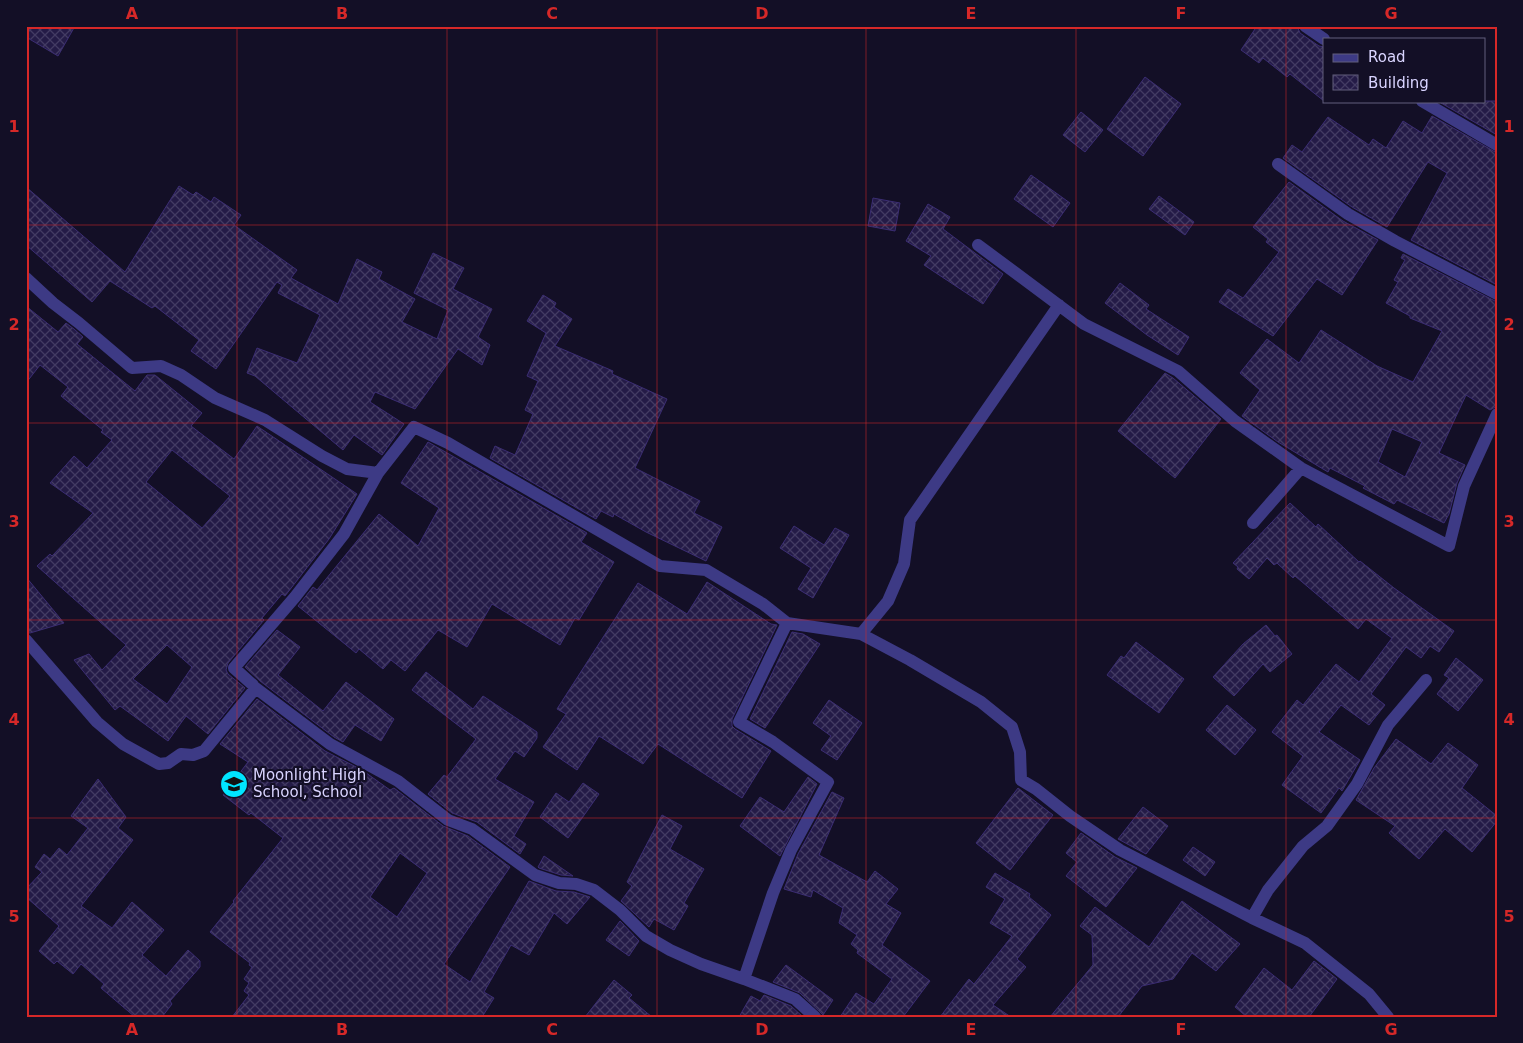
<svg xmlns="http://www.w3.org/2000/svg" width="1523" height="1043" font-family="'DejaVu Sans',sans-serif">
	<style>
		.building { fill: url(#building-cross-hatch); stroke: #3b2d73; fill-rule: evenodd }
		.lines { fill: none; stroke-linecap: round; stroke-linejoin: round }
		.street { stroke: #3d3a85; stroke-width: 12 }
		.grid { fill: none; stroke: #d62828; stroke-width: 1; stroke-opacity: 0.55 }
		.labels { text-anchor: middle; stroke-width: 4.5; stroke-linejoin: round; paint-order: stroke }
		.poi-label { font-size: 15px; fill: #d9d4ff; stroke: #130f26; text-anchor: start }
		.neatline { fill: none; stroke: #d62828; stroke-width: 2 }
		.grid-label { font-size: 16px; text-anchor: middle; font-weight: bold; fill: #d62828 }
	</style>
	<defs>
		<pattern id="building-cross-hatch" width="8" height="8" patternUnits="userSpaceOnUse" patternTransform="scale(1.25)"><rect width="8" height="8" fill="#241b47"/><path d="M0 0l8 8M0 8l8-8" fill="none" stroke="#433b63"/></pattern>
	</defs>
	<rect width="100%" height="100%" fill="#130f26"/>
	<path class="building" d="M26 26H75L58 56 26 37Z
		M1257 26H1297L1300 33 1319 46 1324 47V101L1290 74 1287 77 1263 58 1259 63 1241 50Z
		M1145 77 1181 104 1143 156 1107 129Z
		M1442 101H1497V135L1441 103Z
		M1081 112 1103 130 1085 152 1063 135Z
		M1432 116 1497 153V285L1411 240 1447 173 1428 162 1387 227 1352 207 1283 158 1292 145 1302 152 1328 117 1369 145 1373 139 1386 148 1403 121 1422 133Z
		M1031 175 1070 203 1053 227 1014 199Z
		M1289 182 1343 221 1378 240 1342 295 1317 279 1273 336 1219 302 1228 289 1243 298 1279 252 1266 242 1268 239 1253 227Z
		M179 186 193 195 196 192 211 202 214 197 241 215 234 225 297 270 291 278 338 304 357 259 382 272 379 279 415 299 402 322 437 339 448 310 414 293 433 253 464 268 453 289 492 309 478 337 490 345 482 365 458 349 415 409 375 392 370 402 404 424 382 455 354 435 343 450 255 376 247 373 257 348 297 363 320 315 278 293 282 285 277 282 216 369 191 351 199 340 155 306 152 308 110 281 92 302 26 245V187L125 272Z
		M1159 196 1194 222 1185 235 1149 209Z
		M873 198 900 203 895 231 868 226Z
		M928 204 950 217 943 229 1003 274 983 304 924 265 931 256 906 241Z
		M1403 254 1497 302V406L1490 410 1466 395 1439 453 1465 465 1457 483 1449 514 1444 523 1397 500 1394 504 1363 488 1365 486 1330 468 1328 472 1278 442 1242 416 1260 390 1240 373 1267 339 1299 363 1321 330 1377 366 1413 382 1442 331 1410 318V316L1386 303 1398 282 1394 280 1405 260 1401 258ZM1392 429 1422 442 1405 477 1378 462Z
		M1120 283 1149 305 1146 309 1189 337 1178 355 1147 335 1105 303Z
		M543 295 556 303 554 307 572 319 555 346 613 371 612 374 667 399 635 468 700 501 694 513 722 527 706 561 646 532 614 514 613 517 601 511 596 519 490 458 495 446 515 455 533 414 525 410 538 381 527 376 546 333 527 321Z
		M26 306 58 332 66 323 74 329 83 337 77 344 135 391 147 375H155L202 413 191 426 234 459 257 426 357 494 329 539 285 596 282 594 262 618 264 620 228 663 226 670 228 674 245 688 208 734 186 716 168 741 120 706 115 710 74 660 89 654 102 670 126 645 37 566 50 554 52 556 93 513 50 483 74 456 87 468 112 440 101 432 103 430 61 396 68 387 40 365 26 383ZM172 450 230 496 202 528 146 482ZM167 645 192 667 167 704 133 679Z
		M1165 373 1173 378 1221 419 1175 478 1118 431Z
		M428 442 587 533 581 542 614 562 579 620 575 618 560 645 492 604 467 647 438 630 405 671 391 660 383 669 359 649 356 653 298 606 313 587 317 590 379 514 418 546 439 508 401 483Z
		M1290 503 1316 527 1318 524 1359 562 1360 561 1394 588 1454 631 1439 652 1430 646 1421 658 1406 647 1371 694 1385 705 1369 725 1341 705 1319 732 1360 760 1342 791 1339 788 1321 813 1282 785 1303 756 1272 732 1297 700 1303 705 1336 664 1359 682 1392 638 1366 619 1358 629 1295 576 1293 578 1277 563 1274 565 1267 558 1249 579 1237 569 1238 567 1233 563Z
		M794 526 824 545 835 528 849 535 813 598 798 589 811 568 780 548Z
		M26 577 64 623 30 633 26 632Z
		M707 582 771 624 777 625 732 719V726L735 729 771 751 742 798 658 744 643 764 599 736 577 770 543 747 566 714 557 709 638 583 687 614Z
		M1266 625 1275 636 1277 635 1292 654 1270 672 1263 664 1234 696 1213 677 1243 644Z
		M277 630 300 647 278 675 323 711 346 682 394 719 381 741 355 725 343 742 334 737 260 681 245 667Z
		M792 632 803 634 820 644 765 728 750 719Z
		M1136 642 1184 679 1159 713 1107 675 1121 656 1124 658Z
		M1456 658 1483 680 1458 711 1437 694 1449 678 1444 675Z
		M426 672 473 709 483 696 537 732V738L524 757 515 751 495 779 534 802 514 836 526 844 520 854 477 822 452 813 428 794 444 775 447 777 476 739 412 690Z
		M257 699 325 751 362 770 390 790 394 788 443 826 468 836 510 867 444 964 470 982 529 881 556 891 574 892 590 897 567 924 554 913 529 955 511 945 484 992 494 998 482 1017H232L249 995 244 991 249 983 244 979 252 967 249 965 250 963 210 932 234 902 233 901 283 838 251 813 249 815 223 795 248 762 220 744ZM400 853 427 873 397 917 370 897Z
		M829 700 862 723 837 760 821 750 831 736 813 723Z
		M1227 705 1256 730 1235 755 1206 730Z
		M1396 739 1431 764 1448 743 1478 765 1462 788 1497 816V821L1472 852 1445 829 1419 859 1389 833 1395 826 1356 800 1374 768Z
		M808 777 817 784 780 856 740 826 760 797 784 812Z
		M98 779 126 817 118 828 133 840 81 906 112 928 132 902 164 930 142 955 166 976 188 950 200 961V967L170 1001 172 1004 162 1017H135L101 988 104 984 81 964 73 974 57 961 54 964 39 951 59 926 26 897V889L42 872 35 867 44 854 50 859 59 848 67 855 88 828 71 816Z
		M583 783 599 794 568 838 540 817 556 793 569 802Z
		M1018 788 1053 815 1010 870 976 843Z
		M832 792 844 798 819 855 867 882 875 871 898 889 886 904 901 913 882 945 930 981 903 1017H840L856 993 874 1004 892 979 857 953 858 950 851 944 857 935 839 923 843 908 813 890 811 897 784 889 798 854Z
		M1143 807 1168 826 1146 854 1118 839Z
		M662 815 682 826 670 849 704 869 684 903 688 906 674 930 654 919 649 927 621 901 632 886 627 882Z
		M1081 833 1115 857 1137 868 1106 907 1066 876 1077 862 1066 853Z
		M1193 847 1215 862 1205 876 1183 860Z
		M544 856 573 876 561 875 539 868 538 867Z
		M995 873 1030 894 1029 897 1051 915 1017 959 1026 967 993 1005 1011 1017H940L969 979 974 984 1012 936 990 923 1005 899 986 887Z
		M1182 901 1240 944 1216 971 1192 953 1173 979 1142 986 1118 1017H1050L1093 965 1092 935 1080 926 1095 907 1149 947Z
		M620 921 639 941 629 956 606 940Z
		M1314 961 1337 979 1309 1017H1247L1235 1007 1264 968 1292 990Z
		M786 965 833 1000 823 1015 800 993 773 982Z
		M614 980 632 995 629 998 652 1017H585Z
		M764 995 791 1006 803 1017H739L751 996 760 1001Z"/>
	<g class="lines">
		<path class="street" d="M1305 26 1324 39
			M1422 101 1497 145
			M1278 164 1348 214 1395 241 1497 294
			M978 245 1084 324 1178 371 1235 421 1301 468 1449 546 1464 486 1497 414
			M26 278 53 303 79 323 132 368 161 366 181 375 215 398 265 420 322 456 347 469 378 473 414 427 448 443 660 566 706 570 763 604 787 623
			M1253 523 1301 468
			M861 634 910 660 981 702 1012 727 1020 752 1021 780 1036 789 1070 816 1120 850 1252 918 1305 943 1369 994 1388 1017
			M26 640 97 722 123 744 159 764 168 763 181 754 193 755 204 751 254 690 253 685 234 668 295 597 344 534 378 473
			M253 686 330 744 398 781 448 820 472 829 535 875 559 883 576 884 594 890 620 910 646 936 670 950 701 964 744 979
			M1252 918 1268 890 1303 846 1327 826 1357 784 1388 725 1426 680
			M815 1017 795 999 744 979 773 893 791 850 828 782 773 742 739 722 787 623 861 634 888 601 904 564 910 520 1059 305"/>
	</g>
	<path class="grid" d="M237 26V1017M447 26V1017M657 26V1017M866 26V1017M1076 26V1017M1286 26V1017M26 225H1497M26 423H1497M26 620H1497M26 818H1497"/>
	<defs>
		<g id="school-disc" transform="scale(1.4375)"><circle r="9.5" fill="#00e5ff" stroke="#130f26"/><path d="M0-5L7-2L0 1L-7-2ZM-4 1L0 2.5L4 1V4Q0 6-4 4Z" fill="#111"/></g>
	</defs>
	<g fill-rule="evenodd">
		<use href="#school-disc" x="234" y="784"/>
	</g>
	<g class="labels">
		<g class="poi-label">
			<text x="253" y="780">Moonlight High<tspan x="253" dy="17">School, School</tspan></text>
		</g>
	</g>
	<rect width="1523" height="1043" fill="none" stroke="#130f26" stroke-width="55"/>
	<rect x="1323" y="38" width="162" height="65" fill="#130f26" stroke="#625e7d"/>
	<rect x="1333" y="54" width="25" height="8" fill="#3d3a85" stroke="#625e7d"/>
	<text x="1368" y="62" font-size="15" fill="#d9d4ff">Road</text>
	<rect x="1333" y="75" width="25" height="15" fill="url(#building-cross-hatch)" stroke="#625e7d"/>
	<text x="1368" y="88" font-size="15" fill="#d9d4ff">Building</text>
	<rect x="28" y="28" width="1468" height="988" class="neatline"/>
	<g class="grid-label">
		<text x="132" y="19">A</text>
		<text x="342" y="19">B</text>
		<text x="552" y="19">C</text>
		<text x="762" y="19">D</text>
		<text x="971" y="19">E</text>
		<text x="1181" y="19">F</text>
		<text x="1391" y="19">G</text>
		<text x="14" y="132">1</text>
		<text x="1509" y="132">1</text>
		<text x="14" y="330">2</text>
		<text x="1509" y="330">2</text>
		<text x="14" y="527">3</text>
		<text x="1509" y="527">3</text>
		<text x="14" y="725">4</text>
		<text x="1509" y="725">4</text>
		<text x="14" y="922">5</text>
		<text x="1509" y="922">5</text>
		<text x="132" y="1035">A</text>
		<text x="342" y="1035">B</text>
		<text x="552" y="1035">C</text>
		<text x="762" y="1035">D</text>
		<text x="971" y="1035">E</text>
		<text x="1181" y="1035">F</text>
		<text x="1391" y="1035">G</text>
	</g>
</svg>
